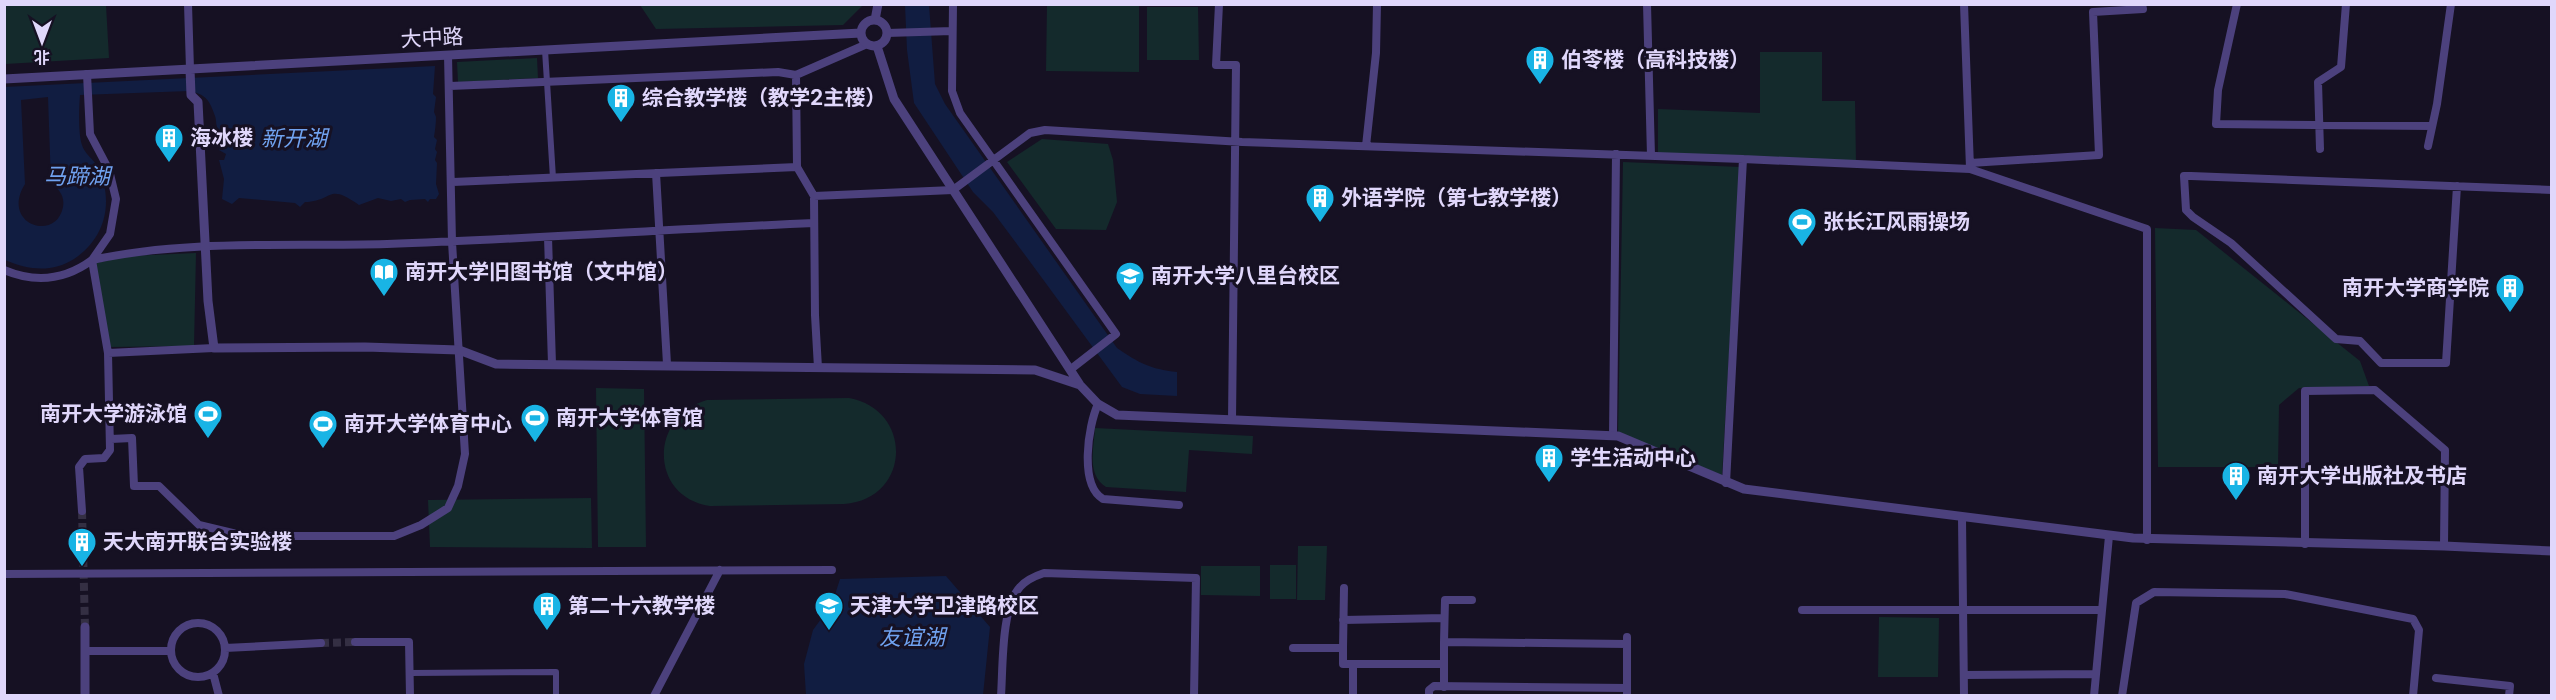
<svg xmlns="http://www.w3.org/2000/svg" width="2556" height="700" font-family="Inter,'Noto Sans SC',sans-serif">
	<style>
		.green { fill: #142a2c }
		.water { fill: #111d41; fill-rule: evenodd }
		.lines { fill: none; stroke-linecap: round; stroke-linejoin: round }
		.minor-tunnel { stroke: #342f43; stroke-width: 8; stroke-dasharray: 8 4; stroke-linecap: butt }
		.pedestrian { stroke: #4c417d; stroke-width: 6 }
		.minor { stroke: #4c417d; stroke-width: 8 }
		.tertiary { stroke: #4c417d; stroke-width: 9 }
		.labels { text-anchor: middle; stroke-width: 6; stroke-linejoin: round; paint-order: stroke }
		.street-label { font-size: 21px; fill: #e0d7fb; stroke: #161123 }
		.poi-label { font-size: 21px; font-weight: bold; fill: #e0d7fb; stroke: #161123; text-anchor: start }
		.water-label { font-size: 22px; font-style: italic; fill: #70a2f0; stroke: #161123 }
	</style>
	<rect width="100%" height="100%" fill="#161123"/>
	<path class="green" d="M5 4 106 5 109 58 5 64Z
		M640 5H863L843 25 656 29Z
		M1047 5H1139V72L1046 71Z
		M1147 7H1198L1199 60H1147Z
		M1760 52H1822V101H1855L1856 164 1658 158V109L1760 113Z
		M537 58 538 78 458 82 457 62Z
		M1042 139 1108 144 1113 160 1117 202 1106 230 1056 229 1007 162Z
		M1623 162 1740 167 1722 475 1618 433Z
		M2155 228 2196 230 2360 361 2369 386 2299 388 2279 405 2278 467H2158Z
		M196 253 194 346 110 347 96 263 129 256Z
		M596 388 644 389 646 547H598Z
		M849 398C914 410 911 499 844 504L710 506C649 497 649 416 707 400Z
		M1095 428 1253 436 1252 454 1189 450 1186 492 1106 487C1086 475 1094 447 1095 428Z
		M591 498 592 548 430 547 428 500Z
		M1298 546H1327L1325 600H1297Z
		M1270 565H1296V599H1270Z
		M1201 566H1260V596L1201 595Z
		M1879 617 1939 618 1938 677H1878Z"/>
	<path class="water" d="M905 5H929L935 84 945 104 1117 348C1139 363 1150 369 1177 372V396L1140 394 1122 387 1028 259 993 212 973 192 914 103 907 50Z
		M435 66 433 94 436 97 434 112 436 117C436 124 435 130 434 137L437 140 435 149 437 152 435 160 437 163 436 184 439 194 436 199H430L428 202 425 199 410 200 405 202 401 199 391 201 378 198 359 205C327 182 334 201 305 202L300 207 295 203 239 198 232 204 222 199 224 179 219 160H224L226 154 219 150 220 142 217 134 219 130C215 125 217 122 215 116 210 101 206 94 189 91L80 95C79 107 78 134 82 145 84 153 94 160 98 167 114 201 106 238 74 259 52 273 28 270 5 260L4 87ZM48 97 51 183C59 189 65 196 63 207 56 243 0 224 25 184L21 100Z
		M946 576 990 627 983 695H806L804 664 813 630 832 604 840 579Z"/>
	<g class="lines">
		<path class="minor-tunnel" d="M82 511 85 627
			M321 643 355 642"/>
		<path class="pedestrian" d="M545 50 553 178
			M410 673 556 672V696"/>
		<path class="minor" d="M188 4 190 69
			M953 4 952 91 960 113 1116 334 1071 369
			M1219 4 1216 65H1236L1232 420
			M1647 4 1651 156
			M1964 4 1970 168
			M2237 4 2218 90 2216 124 2432 126
			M887 33 952 31
			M867 44 796 75 797 167 814 196 953 190 1030 133 1045 130 1242 142 1743 159 1970 169 2147 229V540
			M87 74 90 134 109 170 116 199 110 234 92 260
			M450 86 778 72 796 75
			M1366 146 1376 53 1377 4
			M2428 146 2437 104 2451 4
			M2320 149 2318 82 2341 67 2346 4
			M1970 163 2099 155 2093 12 2143 9 2142 4
			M656 173 667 364
			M453 182 797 167
			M2457 186 2446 363H2381L2360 341 2336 339 2231 243 2193 217 2186 210 2184 176H2191L2552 190
			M814 196 815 315 818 368
			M548 237 552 364
			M92 260C188 239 289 247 387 244 529 239 672 229 814 223
			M4 270C35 283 65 280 92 260L108 353
			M1098 404C1088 426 1079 485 1103 499L1179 505
			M1613 436 1616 154
			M111 439 132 438 134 486H159L199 525 245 536H394L421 525 448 508 458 486 465 454 452 242 448 55
			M1726 483 1743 159
			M82 511 79 467 85 459 104 458 110 450 108 353 214 348
			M1962 518 1964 696
			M2305 544V391L2375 390 2445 450 2444 546
			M4 574 832 570
			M1802 610H2102
			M1343 620 1444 618
			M171 650a27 27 0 1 1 54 0a27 27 0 1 1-54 0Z
			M1627 637V696
			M355 642H409L410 696
			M1444 642 1445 600H1472
			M225 648 321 643
			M1293 648H1343V664H1444V642L1627 644
			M1343 648 1344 588
			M85 651H171
			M1444 664V687
			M213 673 219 696
			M1964 675 2096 674
			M2436 678 2510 686 2509 696
			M654 696 720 570
			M1001 696C1003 668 1001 607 1020 587 1026 580 1035 576 1044 573L1196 578 1194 696
			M1353 696V664
			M1429 696V690L1434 686 1627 688
			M2094 696 2109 536
			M2122 696 2136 603 2154 592 2285 594 2413 619 2419 630 2413 696"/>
		<path class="tertiary" d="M861 33a13 13 0 1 1 26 0a13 13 0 1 1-26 0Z
			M875 20 878 4
			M877 46 894 99 1080 385 1098 404 1117 415 1618 436 1744 489 2133 538 2444 546 2552 551
			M190 69 191 95 198 102 208 301 214 348 365 347 459 350 496 364 1035 370 1080 385
			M4 79 861 33
			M85 627V696"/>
	</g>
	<defs>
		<g id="building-pin" transform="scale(1.5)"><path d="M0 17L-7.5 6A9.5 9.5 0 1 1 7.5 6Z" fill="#19b4e5" stroke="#161123"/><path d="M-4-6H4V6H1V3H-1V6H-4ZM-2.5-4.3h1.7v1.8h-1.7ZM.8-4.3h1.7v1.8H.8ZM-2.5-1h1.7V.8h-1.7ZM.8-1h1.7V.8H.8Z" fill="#fff"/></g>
		<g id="stadium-pin" transform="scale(1.5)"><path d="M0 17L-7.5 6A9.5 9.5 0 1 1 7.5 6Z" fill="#19b4e5" stroke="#161123"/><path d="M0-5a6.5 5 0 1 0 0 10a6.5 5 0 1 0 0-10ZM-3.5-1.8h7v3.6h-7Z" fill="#fff"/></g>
		<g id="library-pin" transform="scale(1.5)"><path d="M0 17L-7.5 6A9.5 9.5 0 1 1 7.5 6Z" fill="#19b4e5" stroke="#161123"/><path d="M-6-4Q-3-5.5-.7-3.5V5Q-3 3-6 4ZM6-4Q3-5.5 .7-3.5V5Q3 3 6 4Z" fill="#fff"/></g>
		<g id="university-pin" transform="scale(1.5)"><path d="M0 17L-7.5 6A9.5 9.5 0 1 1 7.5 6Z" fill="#19b4e5" stroke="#161123"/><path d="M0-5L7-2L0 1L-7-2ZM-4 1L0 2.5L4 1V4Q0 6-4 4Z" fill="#fff"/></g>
	</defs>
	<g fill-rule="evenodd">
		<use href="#building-pin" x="1540" y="60"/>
		<use href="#building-pin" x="621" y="98"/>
		<use href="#building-pin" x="169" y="138"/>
		<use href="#building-pin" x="1320" y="198"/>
		<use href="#stadium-pin" x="1802" y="222"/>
		<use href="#library-pin" x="384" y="272"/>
		<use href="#university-pin" x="1130" y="276"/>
		<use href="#building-pin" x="2510" y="288"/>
		<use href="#stadium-pin" x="208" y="414"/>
		<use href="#stadium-pin" x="535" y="418"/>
		<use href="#stadium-pin" x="323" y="424"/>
		<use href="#building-pin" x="1549" y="458"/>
		<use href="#building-pin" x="2236" y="476"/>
		<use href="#building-pin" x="82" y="542"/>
		<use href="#building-pin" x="547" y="606"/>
		<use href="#university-pin" x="829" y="606"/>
	</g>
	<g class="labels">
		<g class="street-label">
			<text transform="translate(432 38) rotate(-3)" y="7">大中路</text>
		</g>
		<g class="poi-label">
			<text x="1561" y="67">伯苓楼（高科技楼）</text>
			<text x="642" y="105">综合教学楼（教学2主楼）</text>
			<text x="190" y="145">海冰楼</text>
			<text x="1341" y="205">外语学院（第七教学楼）</text>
			<text x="1823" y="229">张长江风雨操场</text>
			<text x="405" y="279">南开大学旧图书馆（文中馆）</text>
			<text x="1151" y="283">南开大学八里台校区</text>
			<text x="2489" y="295" text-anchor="end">南开大学商学院</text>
			<text x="187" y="421" text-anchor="end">南开大学游泳馆</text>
			<text x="556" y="425">南开大学体育馆</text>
			<text x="344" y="431">南开大学体育中心</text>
			<text x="1570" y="465">学生活动中心</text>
			<text x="2257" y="483">南开大学出版社及书店</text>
			<text x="103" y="549">天大南开联合实验楼</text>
			<text x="568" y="613">第二十六教学楼</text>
			<text x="850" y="613">天津大学卫津路校区</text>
		</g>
		<g class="water-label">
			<text x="294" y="146">新开湖</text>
			<text x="77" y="184">马蹄湖</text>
			<text x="912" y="645">友谊湖</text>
		</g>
	</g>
	<rect width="2556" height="700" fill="none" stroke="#e0d7fb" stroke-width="12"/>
	<g transform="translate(42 42) rotate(180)" stroke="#161123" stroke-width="4.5" paint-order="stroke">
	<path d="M0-4.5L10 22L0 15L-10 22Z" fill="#e0d7fb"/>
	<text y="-9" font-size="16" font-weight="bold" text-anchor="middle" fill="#e0d7fb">北</text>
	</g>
</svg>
